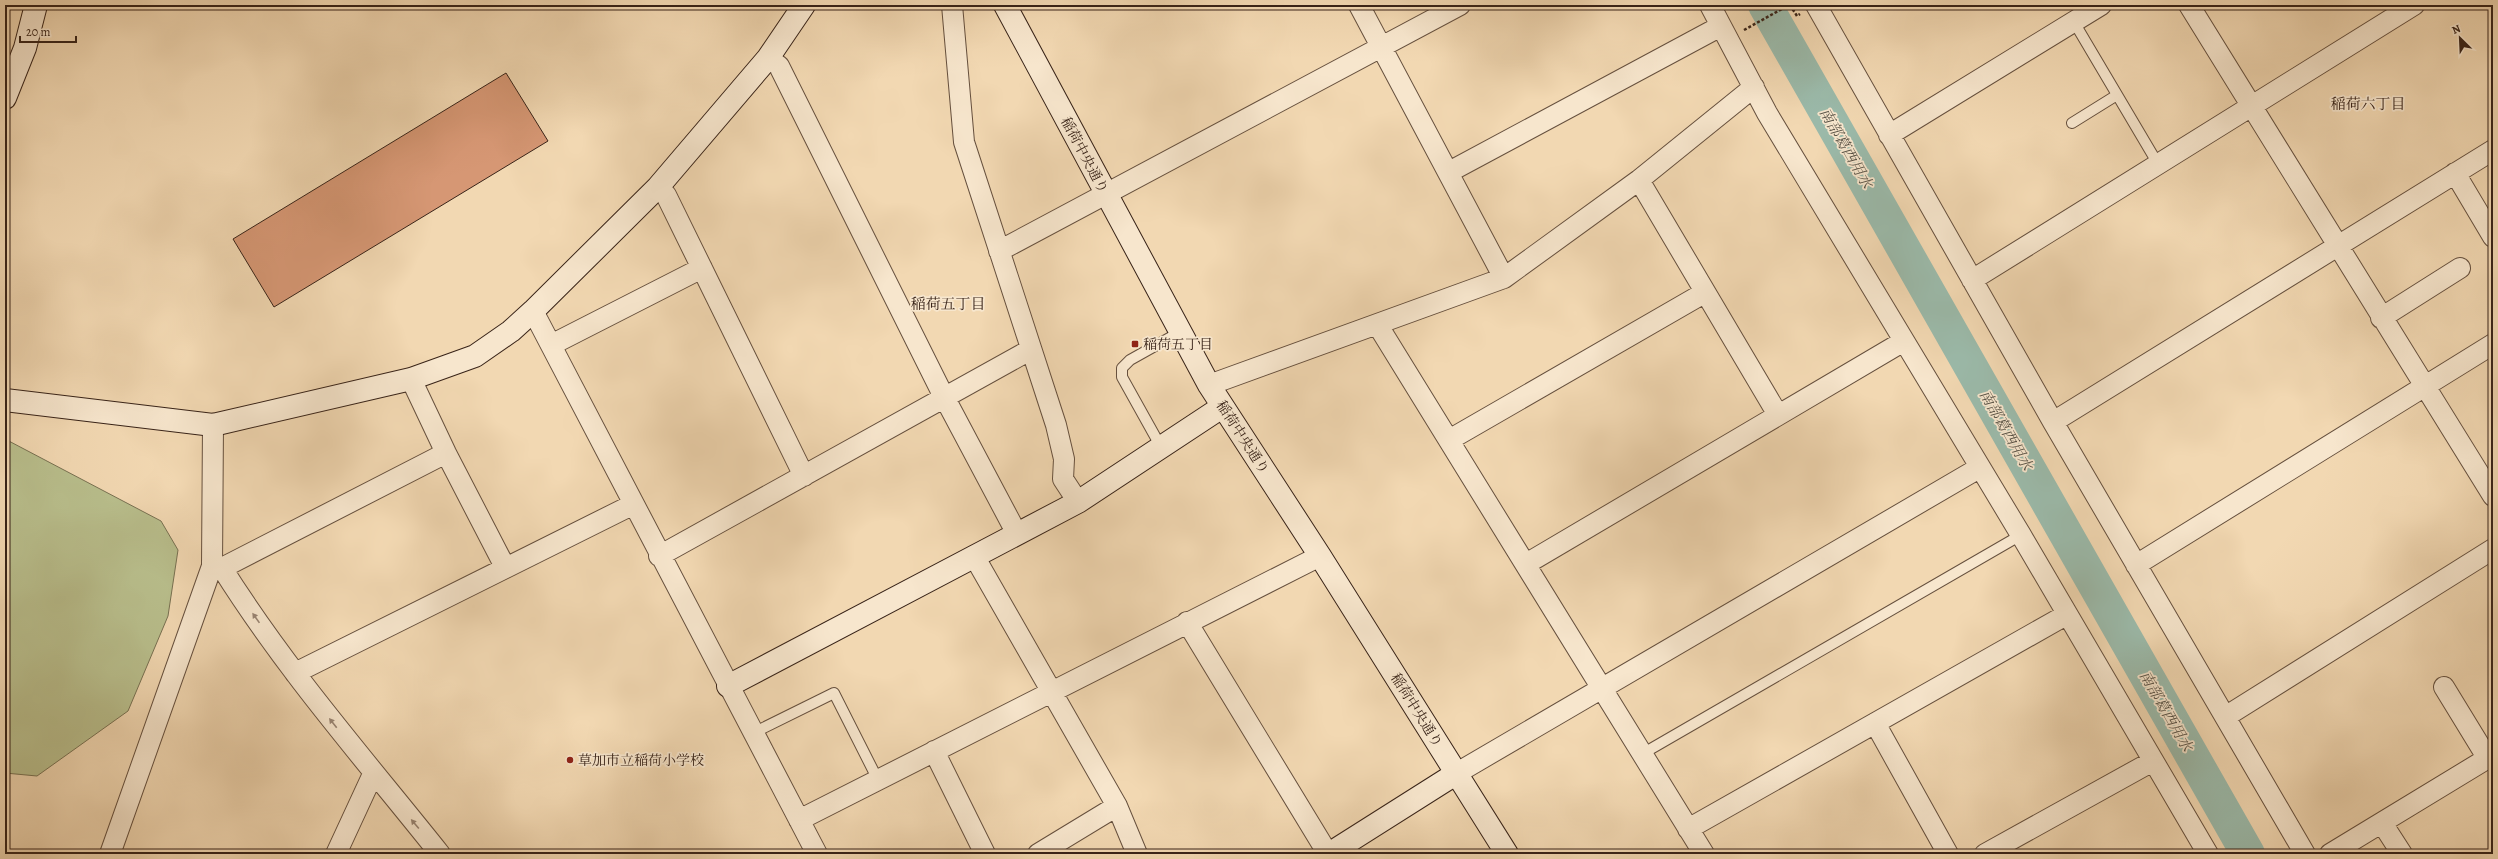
<svg xmlns="http://www.w3.org/2000/svg" width="2498" height="859" font-family="Alegreya,'Noto Serif JP',serif">
	<style>
		.green { fill: #b9bf8d; stroke: #787152 }
		.lines { fill: none; stroke-linecap: round; stroke-linejoin: round }
		.river { stroke: #9bbaaa; stroke-width: 34 }
		.building { fill: #d69774; stroke: #382318 }
		.lane-casing { stroke: #66503e; stroke-width: 12 }
		.street-casing { stroke: #66503e; stroke-width: 22 }
		.secondary-casing { stroke: #382318; stroke-width: 24 }
		.path { stroke: #382318; stroke-width: 2.5; stroke-dasharray: 3 2; stroke-linecap: butt }
		.lane { stroke: #f7e6cd; stroke-width: 10 }
		.street { stroke: #f7e6cd; stroke-width: 20 }
		.secondary { stroke: #f7e6cd; stroke-width: 22 }
		.oneway { fill: #988472 }
		.poi-dot { fill: #8f2418; stroke: #f7e6cd; stroke-width: 1.5 }
		.labels { text-anchor: middle; stroke-width: 3.5; stroke-linejoin: round; paint-order: stroke }
		.street-label { font-size: 14px; fill: #382318; stroke: #f7e6cd }
		.poi-label { font-size: 14px; fill: #382318; stroke: #f7e6cd; text-anchor: start }
		.neighbourhood-label { font-size: 15px; fill: #382318; stroke: #f7e6cd }
		.water-label { font-size: 15px; font-style: italic; fill: #565044; stroke: #f7e6cd }
	</style>
	<rect width="100%" height="100%" fill="#f2d8b2"/>
	<filter id="stains"><feTurbulence type="fractalNoise" baseFrequency=".005" numOctaves="4"/><feColorMatrix values="0 0 0 0 .2 0 0 0 0 .09 0 0 0 0 .02 0 0 0 .5 -.17"/></filter>
	<radialGradient id="worn" r=".72"><stop offset=".6" stop-color="#630" stop-opacity="0"/><stop offset="1" stop-color="#630" stop-opacity=".3"/></radialGradient>
	<path class="green" d="M5 439 161 521 178 550 168 616 128 711 37 776 5 773Z"/>
	<g class="lines">
		<path class="river" d="M1765 5 2248 854"/>
	</g>
	<path class="building" d="M506 73 548 141 274 307 233 239Z"/>
	<g class="lines">
		<g class="lane-casing">
			<path id="lane" d="M2074 22 2158 164
				M2072 123 2117 95
				M1161 447 1122 377V368L1130 360 1180 332
				M753 733 834 693 878 780
				M1642 754 2021 535"/>
		</g>
		<g class="street-casing">
			<path id="street" d="M952 5 964 142 1056 425 1064 459 1063 479 1078 502
				M1359 5 1504 278
				M1710 5 1767 113 2021 535 2208 854
				M1816 5 2053 422 2305 854
				M2189 5 2493 496
				M768 58 779 66 940 389 1017 534
				M1889 135 2101 5
				M1449 172 1721 26
				M2455 173 2493 237
				M1639 180 1778 415
				M658 187 666 195 804 476
				M999 251 1460 5
				M1972 280 2414 5
				M533 311 817 854
				M2381 318 2460 268
				M1377 324 1704 854
				M551 345 702 268
				M411 379 446 453 505 567
				M1209 385 1504 278 1639 180 1754 87
				M2053 422 2493 150
				M1449 440 1704 293
				M659 556 1030 350
				M974 556 1117 806 1137 854
				M1526 564 1904 341
				M2136 565 2493 344
				M212 566 222 568C286 670 365 760 440 854
				M222 568 446 453
				M1187 622 1328 854
				M295 673 632 505
				M2444 687 2488 759
				M2225 717 2493 549
				M1875 723 1948 854
				M934 751 985 854
				M1457 773 1979 468
				M799 820 1320 556
				M2382 823 2402 854
				M1688 829 2066 615
				M110 854 212 566 213 425
				M336 854 373 774
				M1038 854 1117 806
				M1985 854 2153 761
				M2330 854 2493 755"/>
		</g>
		<g class="secondary-casing">
			<path id="secondary" d="M1005 5 1209 385 1320 556 1507 854
				M5 98 25 48 36 5
				M5 400 213 425 411 379 475 356 511 331 533 311 658 187 768 58 804 5
				M728 686 1078 502 1222 407
				M1329 854 1457 773"/>
		</g>
		<path class="path" d="M1790 5 1797 16 1800 14
			M1744 30 1789 5"/>
		<use href="#lane" class="lane"/>
		<use href="#street" class="street"/>
		<use href="#secondary" class="secondary"/>
	</g>
	<defs><path id="oneway-solid" d="M-6-.8H1V-3.2L6.5 0L1 3.2V.8H-6Z"/></defs>
	<g class="oneway">
		<use href="#oneway-solid" transform="translate(256 618) rotate(-125)"/>
		<use href="#oneway-solid" transform="translate(333 723) rotate(-128)"/>
		<use href="#oneway-solid" transform="translate(415 824) rotate(-130)"/>
	</g>
	<g class="poi-dot">
		<rect x="1131" y="340" width="8" height="8" rx="2"/>
		<circle cx="570" cy="760" r="4"/>
	</g>
	<g class="labels">
		<g class="street-label">
			<text transform="translate(1085 155) rotate(62)" y="5">稲荷中央通り</text>
			<text transform="translate(1243 437) rotate(57)" y="5">稲荷中央通り</text>
			<text transform="translate(1417 710) rotate(58)" y="5">稲荷中央通り</text>
		</g>
		<g class="poi-label">
			<text x="1143" y="349">稲荷五丁目</text>
			<text x="578" y="765">草加市立稲荷小学校</text>
		</g>
		<g class="neighbourhood-label">
			<text x="2368" y="109">稲荷六丁目</text>
			<text x="948" y="309">稲荷五丁目</text>
		</g>
		<g class="water-label">
			<text transform="translate(1846 148) rotate(60)" y="5">南部葛西用水</text>
			<text transform="translate(2006 430) rotate(60)" y="5">南部葛西用水</text>
			<text transform="translate(2166 711) rotate(60)" y="5">南部葛西用水</text>
		</g>
	</g>
	<rect width="2498" height="859" fill="none" stroke="#f2d8b2" stroke-width="20"/>
	<rect x="6" y="6" width="2486" height="847" fill="none" stroke="#382318" stroke-width="2"/>
	<rect x="10" y="10" width="2478" height="839" fill="none" stroke="#382318"/>
	<g transform="translate(2460 38) rotate(336)" stroke="#f7e6cd" stroke-width="3" paint-order="stroke">
	<path d="M0-3L7 15L0 10L-7 15Z" fill="#382318"/>
	<text y="-6" font-size="11" font-weight="bold" text-anchor="middle" fill="#382318">N</text>
	</g>
	<path d="M20 36v6h56v-6" fill="none" stroke="#382318" stroke-width="2"/>
	<text x="26" y="36" font-size="12" fill="#382318" stroke="#f7e6cd" stroke-width="3" paint-order="stroke">20 m</text>
	<rect width="100%" height="100%" filter="url(#stains)"/>
	<rect width="100%" height="100%" fill="url(#worn)"/>
</svg>
